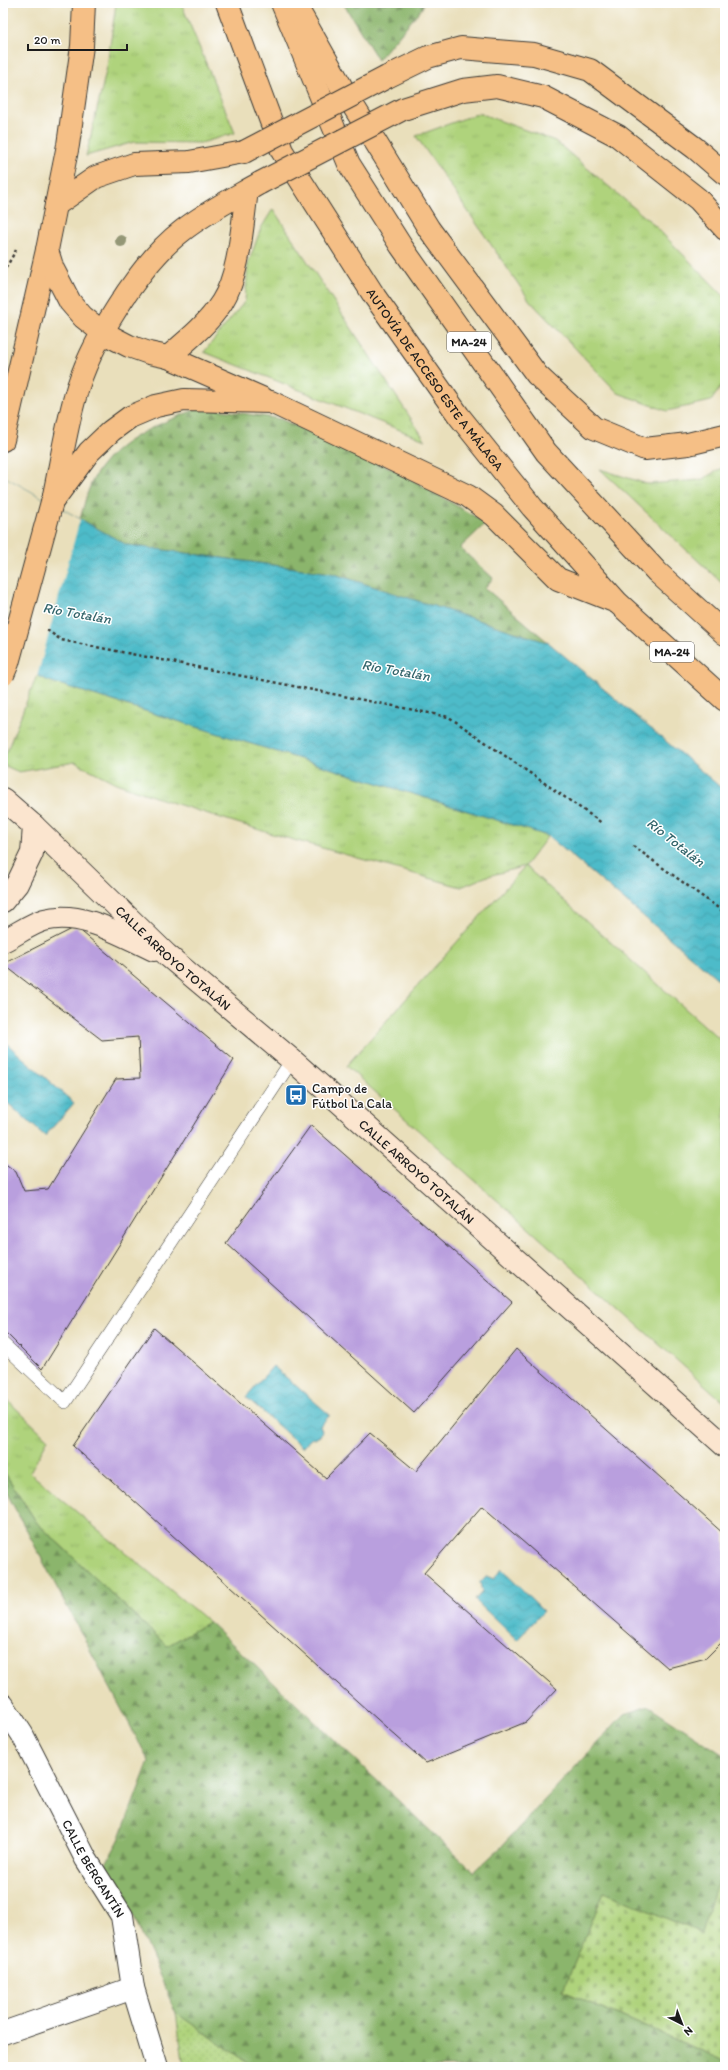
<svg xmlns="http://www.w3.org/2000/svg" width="728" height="2070" font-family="Itim,sans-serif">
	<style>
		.grass { fill: url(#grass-tufts); stroke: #66784c }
		.forest { fill: url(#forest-firs); stroke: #546844 }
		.cemetery { fill: url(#cemetery-stones); stroke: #66784c }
		.park { fill: url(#park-dots); stroke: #66784c }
		.garden { fill: #afd37c; stroke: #66784c }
		.water { fill: url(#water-waves); stroke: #356c72 }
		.pier { fill: #e9dfbb }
		.building { fill: #b99fde }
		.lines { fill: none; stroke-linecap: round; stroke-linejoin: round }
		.lane-casing { stroke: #3b3934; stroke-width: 14 }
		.street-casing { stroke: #3b3934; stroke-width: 24 }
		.secondary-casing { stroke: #3b3934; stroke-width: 24 }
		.primary-casing { stroke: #3b3934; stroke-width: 24 }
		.highway-casing { stroke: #3b3934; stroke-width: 24 }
		.path { stroke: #3b3934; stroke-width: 2.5; stroke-dasharray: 3 3; stroke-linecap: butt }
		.lane { stroke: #fff; stroke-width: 13 }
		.street { stroke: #fff; stroke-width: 22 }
		.secondary { stroke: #fbe5cf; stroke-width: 22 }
		.primary { stroke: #f5bf86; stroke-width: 22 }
		.highway { stroke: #f5bf86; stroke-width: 22 }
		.primary-bridge-casing { stroke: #3b3934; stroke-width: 24; stroke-linecap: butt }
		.highway-bridge-casing { stroke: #3b3934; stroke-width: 24; stroke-linecap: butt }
		.primary-bridge { stroke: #f5bf86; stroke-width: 22 }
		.highway-bridge { stroke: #f5bf86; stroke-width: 22 }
		.tree { fill: #949776 }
		.labels { text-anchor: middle; stroke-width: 3; stroke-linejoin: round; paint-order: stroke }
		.shield { fill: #fff; stroke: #606060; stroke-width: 1 }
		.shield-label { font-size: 12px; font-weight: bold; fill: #1c1c1c }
		.street-label { font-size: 13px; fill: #1c1c1c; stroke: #fff }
		.poi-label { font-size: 13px; fill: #1c1c1c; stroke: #fff; text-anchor: start }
		.water-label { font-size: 14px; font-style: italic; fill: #32646a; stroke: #fff }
	</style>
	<defs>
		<pattern id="grass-tufts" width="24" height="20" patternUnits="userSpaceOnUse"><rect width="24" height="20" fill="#afd37c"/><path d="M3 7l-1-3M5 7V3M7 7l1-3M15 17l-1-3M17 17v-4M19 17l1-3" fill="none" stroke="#96b56b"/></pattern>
		<pattern id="forest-firs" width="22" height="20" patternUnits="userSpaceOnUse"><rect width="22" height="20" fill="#8bb56c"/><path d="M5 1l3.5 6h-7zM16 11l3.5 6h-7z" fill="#719258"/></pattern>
		<pattern id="cemetery-stones" width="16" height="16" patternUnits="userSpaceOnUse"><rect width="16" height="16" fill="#afd37c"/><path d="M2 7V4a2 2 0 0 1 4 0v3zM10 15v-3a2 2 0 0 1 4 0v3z" fill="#96b56b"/></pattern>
		<pattern id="park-dots" width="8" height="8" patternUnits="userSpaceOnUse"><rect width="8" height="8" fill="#afd37c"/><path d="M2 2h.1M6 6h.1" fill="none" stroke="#96b56b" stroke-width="1.8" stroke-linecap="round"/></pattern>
		<pattern id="water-waves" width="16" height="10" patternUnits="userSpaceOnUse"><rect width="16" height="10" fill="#4ebbc9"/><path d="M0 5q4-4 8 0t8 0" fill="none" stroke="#44a0ac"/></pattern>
	</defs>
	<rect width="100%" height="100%" fill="#fff"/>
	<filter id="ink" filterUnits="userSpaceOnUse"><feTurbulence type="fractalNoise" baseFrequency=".025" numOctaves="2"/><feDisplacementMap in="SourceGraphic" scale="8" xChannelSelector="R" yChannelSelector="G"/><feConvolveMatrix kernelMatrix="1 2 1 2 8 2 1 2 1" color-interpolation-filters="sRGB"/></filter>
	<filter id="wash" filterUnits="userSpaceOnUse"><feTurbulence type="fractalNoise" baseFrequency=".012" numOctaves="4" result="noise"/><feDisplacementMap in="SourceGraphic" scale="16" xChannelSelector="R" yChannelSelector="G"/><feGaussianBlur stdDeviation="0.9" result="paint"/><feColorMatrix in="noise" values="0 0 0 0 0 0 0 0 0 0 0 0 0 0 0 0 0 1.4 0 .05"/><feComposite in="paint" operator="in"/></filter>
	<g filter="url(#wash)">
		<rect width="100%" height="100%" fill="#e9dfbb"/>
		<path class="grass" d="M116 3H181L235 133 201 143 134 142 86 156 107 67Z
			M479 113 555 141 652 223 725 297V381L711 401 667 411 618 393 530 301 416 136Z
			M273 209 425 440 204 352 245 301 248 264 261 228Z
			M725 466V586L600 469 647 484 701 480Z
			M37 675 49 681 548 836 525 866 485 877 461 887 269 833 161 799 116 783 75 762 19 772 3 765V761Z
			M3 1396 48 1439 30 1473 209 1622 167 1646 37 1523 3 1470Z"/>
		<path class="forest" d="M343 3H424L422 8 378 60Z
			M202 407 280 419 397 471 486 523 460 548 493 578 485 588 549 643 331 573 127 545 80 519C84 506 87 490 94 478 115 438 162 423 202 407Z
			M3 1470 37 1523 167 1646 209 1622 474 1872 501 1847 624 1714 649 1706 725 1756V1864L701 1933 604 1892 563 1991 725 2061V2067H254L176 2013 132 1912 104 1867 119 1840 149 1761 3 1486Z"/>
		<path class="cemetery" d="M724 1863 725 2061 563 1991 604 1892 701 1933Z"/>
		<path class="park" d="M176 2013 254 2067H184Z"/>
		<path class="garden" d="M525 866 725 1044V1403L346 1066Z"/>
		<path class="water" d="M3 476 127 545 331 573 549 643 725 791V985L548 836 49 681 3 660Z
			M6 1043 74 1103 45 1136 3 1099V1046Z
			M273 1366 330 1415 320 1426 322 1431 320 1436 315 1439 312 1438 302 1447 246 1397Z
			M501 1569 544 1611 517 1640 475 1600 482 1592 480 1582 486 1576 494 1579Z"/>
		<path class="pier" d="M3 476 80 519 37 677 3 662Z"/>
		<g id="blocks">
			<path class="building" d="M76 927 234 1060 42 1369 3 1330V1162L16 1172 24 1191 48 1189 116 1079 140 1078 138 1037 102 1040 3 964Z
				M311 1125 512 1302 414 1413 226 1243Z
				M154 1328 326 1478 370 1433 416 1471 516 1349 725 1535V1639L706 1658 668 1668 482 1506 424 1573 557 1689 526 1722 426 1763 73 1446Z"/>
		</g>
	</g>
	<g filter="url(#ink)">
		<use href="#blocks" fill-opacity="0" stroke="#3b3934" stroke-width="1"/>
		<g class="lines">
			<g class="lane-casing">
				<path id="lane" d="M3 1344 65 1402 292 1060"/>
			</g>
			<g class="street-casing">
				<g id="street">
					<path id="s1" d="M3 1705 22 1734 86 1859 122 1916 133 1988 157 2067"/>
					<path d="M3 2033 133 1988"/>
				</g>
			</g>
			<g class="secondary-casing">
				<g id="secondary">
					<path id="s2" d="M3 799 34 826 167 955 292 1060 725 1446"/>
					<path d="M3 901 17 884 32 853 34 826"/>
					<path d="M3 941C16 935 30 924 44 920 82 910 121 935 154 950"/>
				</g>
			</g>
			<g class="primary-casing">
				<path id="primary" d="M3 440 47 250"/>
			</g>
			<g class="highway-casing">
				<g id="highway">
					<path d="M84 3 82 46 68 145 47 250 53 269 70 302 83 317 102 332 129 346 149 353 168 357 264 399"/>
					<path id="s3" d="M227 3 282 151 375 297 459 416 532 507 618 603 725 700"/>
					<path d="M282 3 349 164 401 246 546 452 657 572 725 634"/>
					<path d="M297 8 341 86 429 229 537 375 594 428 645 449 688 444 725 435"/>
					<path d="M387 77 428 57 461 48 534 54 590 70 695 148 725 174"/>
					<path d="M403 109 463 90 497 86 543 97 618 136 698 199 725 229"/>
					<path d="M56 205 96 177 134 164 189 162 244 152"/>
					<path d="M168 357C188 340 208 324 222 302 240 274 242 224 247 191"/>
					<path d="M54 495C61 462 66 429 75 397 88 346 140 263 182 231 206 212 234 198 260 183"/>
					<path d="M52 502 89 452 111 431 130 417 156 406 184 400 271 402 468 496 494 515 558 579 614 601"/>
				</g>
			</g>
			<path class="path" d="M3 273 16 250
				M47 630 61 640 449 717 602 823
				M633 846 725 913"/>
			<use href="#lane" class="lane"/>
			<use href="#street" class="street"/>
			<use href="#secondary" class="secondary"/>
			<use href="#primary" class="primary"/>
			<use href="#highway" class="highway"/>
			<g class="primary-bridge-casing">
				<path id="primary-bridge" d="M3 675 8 663 52 502"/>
			</g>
			<g class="highway-bridge-casing">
				<path id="highway-bridge" d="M244 152 387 77
					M260 183 403 109"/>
			</g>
			<use href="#primary-bridge" class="primary-bridge"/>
			<use href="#highway-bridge" class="highway-bridge"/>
		</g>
		<circle class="tree" cx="121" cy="241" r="6"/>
	</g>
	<defs>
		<g id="bus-square" transform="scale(1.15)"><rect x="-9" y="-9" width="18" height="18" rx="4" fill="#1f6fb2" stroke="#fff"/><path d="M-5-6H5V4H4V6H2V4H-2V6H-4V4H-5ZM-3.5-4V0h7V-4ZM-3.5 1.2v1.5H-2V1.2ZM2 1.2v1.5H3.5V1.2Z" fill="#fff"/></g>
	</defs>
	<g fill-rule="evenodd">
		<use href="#bus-square" x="296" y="1095"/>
	</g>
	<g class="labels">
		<g class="shield">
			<rect x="447" y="332" width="44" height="20" rx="3"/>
			<rect x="650" y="642" width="44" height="20" rx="3"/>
		</g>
		<g class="shield-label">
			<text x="469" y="346">MA-24</text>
			<text x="672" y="656">MA-24</text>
		</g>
		<g class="street-label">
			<text dy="5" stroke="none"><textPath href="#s3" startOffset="433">AUTOVÍA DE ACCESO ESTE A MÁLAGA</textPath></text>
			<text dy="5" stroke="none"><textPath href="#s2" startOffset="233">CALLE ARROYO TOTALÁN</textPath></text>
			<text dy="5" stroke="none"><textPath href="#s2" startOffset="557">CALLE ARROYO TOTALÁN</textPath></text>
			<text dy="5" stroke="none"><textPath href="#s1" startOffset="187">CALLE BERGANTÍN</textPath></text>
		</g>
		<g class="poi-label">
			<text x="312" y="1093">Campo de<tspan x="312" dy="15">Fútbol La Cala</tspan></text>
		</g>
		<g class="water-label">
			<text transform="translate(77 613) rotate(10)" y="5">Río Totalán</text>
			<text transform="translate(396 670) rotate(10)" y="5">Río Totalán</text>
			<text transform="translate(676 842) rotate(38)" y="5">Río Totalán</text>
		</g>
	</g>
	<rect width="728" height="2070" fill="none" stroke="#fff" stroke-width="16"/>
	<g transform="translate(682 2024) rotate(138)" stroke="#ffffff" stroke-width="3" paint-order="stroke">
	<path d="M0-3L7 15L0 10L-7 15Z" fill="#1c1c1c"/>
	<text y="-6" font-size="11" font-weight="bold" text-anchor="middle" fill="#1c1c1c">N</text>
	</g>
	<path d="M28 44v6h99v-6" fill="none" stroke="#1c1c1c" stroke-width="2"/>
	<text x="34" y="44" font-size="12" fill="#1c1c1c" stroke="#ffffff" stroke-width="3" paint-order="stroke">20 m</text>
</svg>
